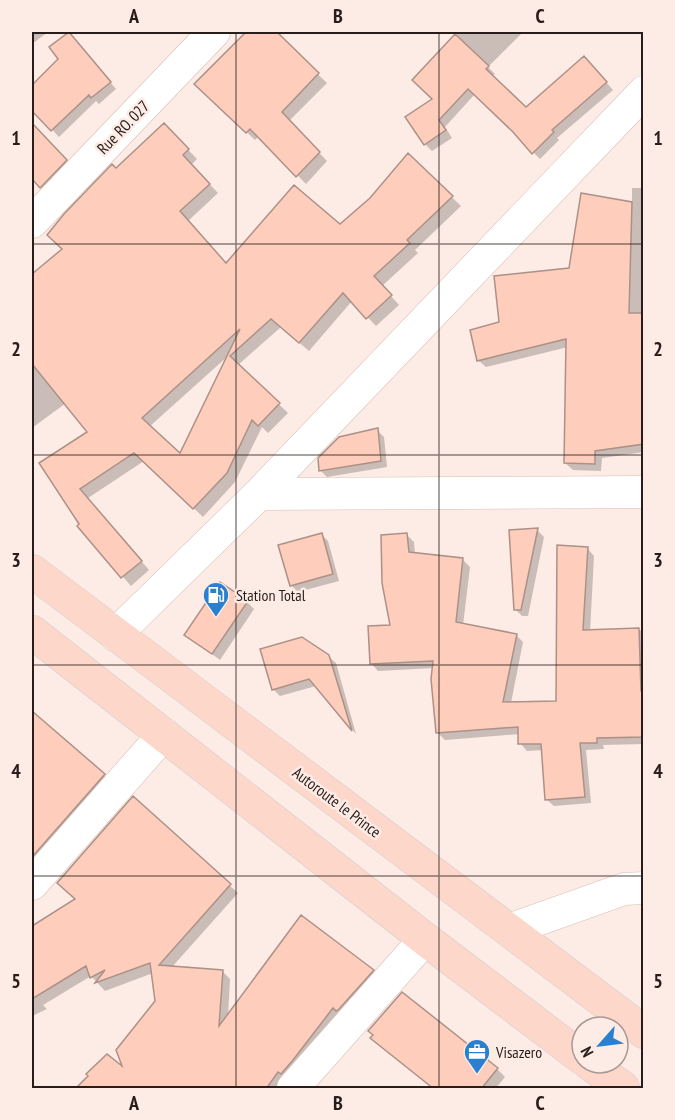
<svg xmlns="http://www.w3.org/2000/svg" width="675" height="1120" font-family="'PT Sans Narrow',sans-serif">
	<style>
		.shadow { fill: #0003; fill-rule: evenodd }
		.building { fill: #fecdbc; stroke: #ac9187; stroke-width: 1.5; fill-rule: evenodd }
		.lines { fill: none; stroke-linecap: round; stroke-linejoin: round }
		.street-casing { stroke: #d9bdb3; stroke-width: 33 }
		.primary-casing { stroke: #d0cdcd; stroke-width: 34 }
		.street { stroke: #fff; stroke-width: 32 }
		.primary { stroke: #fdd7ca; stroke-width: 33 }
		.grid { fill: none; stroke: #281d1a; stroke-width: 1.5; stroke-opacity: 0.55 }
		.labels { text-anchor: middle; stroke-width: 5; stroke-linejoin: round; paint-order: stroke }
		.street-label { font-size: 16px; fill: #281d1a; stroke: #fdebe5 }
		.poi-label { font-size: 16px; fill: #281d1a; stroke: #fdebe5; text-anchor: start }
		.neatline { fill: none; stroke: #281d1a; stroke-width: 2 }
		.grid-label { font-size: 20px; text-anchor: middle; font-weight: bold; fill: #281d1a }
	</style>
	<rect width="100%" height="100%" fill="#fdebe5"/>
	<path class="shadow" d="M32 32H48L32 44Z
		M248 32H274L327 83 289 121 327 161 306 184 259 136 255 140 196 84Z
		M456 32H523L488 67 495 74 492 76 526 109 591 65 613 90 557 138 559 140 540 159 475 94 445 127 452 138 432 151 425 144 434 99 414 80 458 33Z
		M77 43 116 89 99 104 96 101 59 137 32 108V87Z
		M173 134 197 159 191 165 218 193 188 221 227 265 340 226 371 199 408 155 461 206 415 250 418 253 382 286 399 305 376 326 352 301 309 351 281 327 238 365 288 413 268 433 262 427 235 482 203 517 144 461 88 498 149 570 131 586 79 526 81 524 41 463 89 432 66 403 32 428V360L43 351 32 340V317L68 345 64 249 116 170ZM228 356 180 456 149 427Z
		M41 135 72 168 47 194 32 177V144Z
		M632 188H644V452L602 458 601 471 573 470 565 463 568 347 486 367 478 360 501 323 570 269 632 203Z
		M377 430 384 437 387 467 327 477 320 470Z
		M537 530 544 537 528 616H522L515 609Z
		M321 534 328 541 339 581 298 592 291 585Z
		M407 535 414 542 415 555 462 559 470 567 463 625 516 635 523 642 511 703 557 702 587 548 594 556 590 632 639 630 644 632V744L603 745 604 749 586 750 591 803 554 806 546 799 543 750 527 751 520 743V734L445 740 438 733 434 668 378 671 371 663 392 627Z
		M247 602 254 609 220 660 186 635Z
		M328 656 336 663 356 734 316 686 280 696 273 689Z
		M32 713 114 784 32 877V819L47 801 32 789Z
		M133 799 238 893 172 967 222 971 230 979 228 1016 373 971 381 979 285 1088H77L126 1071 157 1002 153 973 105 991 91 976 43 1005 47 1009 32 1016V948L36 946 32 939V928L77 900Z
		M497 1069 505 1077 496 1088H434Z"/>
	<path class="building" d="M69 32 111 82 91 98 89 95 51 131 32 111V85L58 59 49 47Z
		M246 32H277L319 73 282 112 320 152 296 177 250 129 246 133 194 84Z
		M455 34 489 66 486 69 526 107 584 56 607 82 552 130 554 132 532 154 513 132 468 89 439 120 446 130 424 145 405 117 432 99 412 80Z
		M32 123 67 160 40 188 32 179Z
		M164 123 189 149 183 155 210 184 180 211 226 263 294 185 340 224 370 198 408 153 453 196 407 240 410 243 374 276 392 295 366 319 343 293 299 343 271 319 230 356 280 403 258 426 252 420 227 473 193 509 134 453 80 489 142 561 121 578 77 526 79 524 39 463 87 432 32 364V274L62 249 47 235 64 214 112 164 116 168ZM240 329 180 453 142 418Z
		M581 193 632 202 629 313H644V444L595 451V464L564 463 566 339 477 361 470 330 499 322 494 276 569 268Z
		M378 428 381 461 319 471 318 458 339 437Z
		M538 528 521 610H514L509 530Z
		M322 533 333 574 290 586 278 545Z
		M407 533 409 552 463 558 456 622 517 634 503 702 556 701 557 545 588 547 583 630 639 628 641 691H644V737L597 738V743H580L585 797 545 800 541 744H518V727L436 733 431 679 433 661 370 664 368 626 390 625 382 583 381 535Z
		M220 582 248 601 212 654 184 635Z
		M302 637 329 655 352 731 309 679 272 690 260 649Z
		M32 711 105 774 32 857Z
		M133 796 231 884 159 965 223 970 219 1026 301 915 374 970 339 1009 336 1011 333 1008 293 1060 281 1074 278 1072 266 1089H75L88 1076 86 1074 107 1054 122 1066 116 1050 155 1001 150 963 95 983 105 970 90 978 86 966 32 999V926L75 899 57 883Z
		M402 992 498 1068 481 1089H434L370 1038 373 1035 368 1031Z"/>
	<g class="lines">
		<g class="street-casing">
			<path id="street" d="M32 222 214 32
				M259 494 644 492
				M115 635 259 494 644 92
				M32 884 164 734
				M509 930 624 889 644 888
				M293 1088 425 939"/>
		</g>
		<g class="primary-casing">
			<path id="primary" d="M32 571 644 1032
				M32 632 425 939 582 1058
				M589 1063 623 1088"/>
		</g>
		<use href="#street" class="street"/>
		<use href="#primary" class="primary"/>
	</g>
	<path class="grid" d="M236 32V1088M439 32V1088M32 244H644M32 455H644M32 665H644M32 876H644"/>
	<defs>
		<g id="fuel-pin" transform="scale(1.35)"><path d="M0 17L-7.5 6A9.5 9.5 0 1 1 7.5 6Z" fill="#2a80ce" stroke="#fdebe5"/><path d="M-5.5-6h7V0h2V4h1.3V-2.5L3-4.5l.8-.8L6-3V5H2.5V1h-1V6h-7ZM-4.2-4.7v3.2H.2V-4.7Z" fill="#fff"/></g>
		<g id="office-pin" transform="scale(1.35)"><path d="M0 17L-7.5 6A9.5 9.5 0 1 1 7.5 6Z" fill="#2a80ce" stroke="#fdebe5"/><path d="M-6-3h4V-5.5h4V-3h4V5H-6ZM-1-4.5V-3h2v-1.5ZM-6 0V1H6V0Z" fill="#fff"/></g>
	</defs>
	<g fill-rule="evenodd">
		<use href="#fuel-pin" x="216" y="595"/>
		<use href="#office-pin" x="477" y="1052"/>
	</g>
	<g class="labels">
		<g class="street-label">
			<text transform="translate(123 127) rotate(-46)" y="6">Rue RO. 027</text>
			<text transform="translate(337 802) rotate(37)" y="6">Autoroute le Prince</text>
		</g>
		<g class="poi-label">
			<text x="236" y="601">Station Total</text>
			<text x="496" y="1058">Visazero</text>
		</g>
	</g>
	<rect width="675" height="1120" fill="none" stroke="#fdebe5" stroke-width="66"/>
	<g transform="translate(600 1045) rotate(242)"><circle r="28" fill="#fdebe5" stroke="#a89994" stroke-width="1.5"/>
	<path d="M0-4.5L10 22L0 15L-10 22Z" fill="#2a80ce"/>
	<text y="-9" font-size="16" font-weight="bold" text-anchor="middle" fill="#281d1a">N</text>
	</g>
	<rect x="33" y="33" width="609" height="1054" class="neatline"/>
	<g class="grid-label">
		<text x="134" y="23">A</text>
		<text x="338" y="23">B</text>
		<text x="540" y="23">C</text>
		<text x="16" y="145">1</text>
		<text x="658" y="145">1</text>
		<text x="16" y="356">2</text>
		<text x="658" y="356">2</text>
		<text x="16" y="567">3</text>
		<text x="658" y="567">3</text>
		<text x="16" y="778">4</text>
		<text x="658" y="778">4</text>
		<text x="16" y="988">5</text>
		<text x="658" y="988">5</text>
		<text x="134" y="1110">A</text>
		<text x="338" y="1110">B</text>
		<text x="540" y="1110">C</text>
	</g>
</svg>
